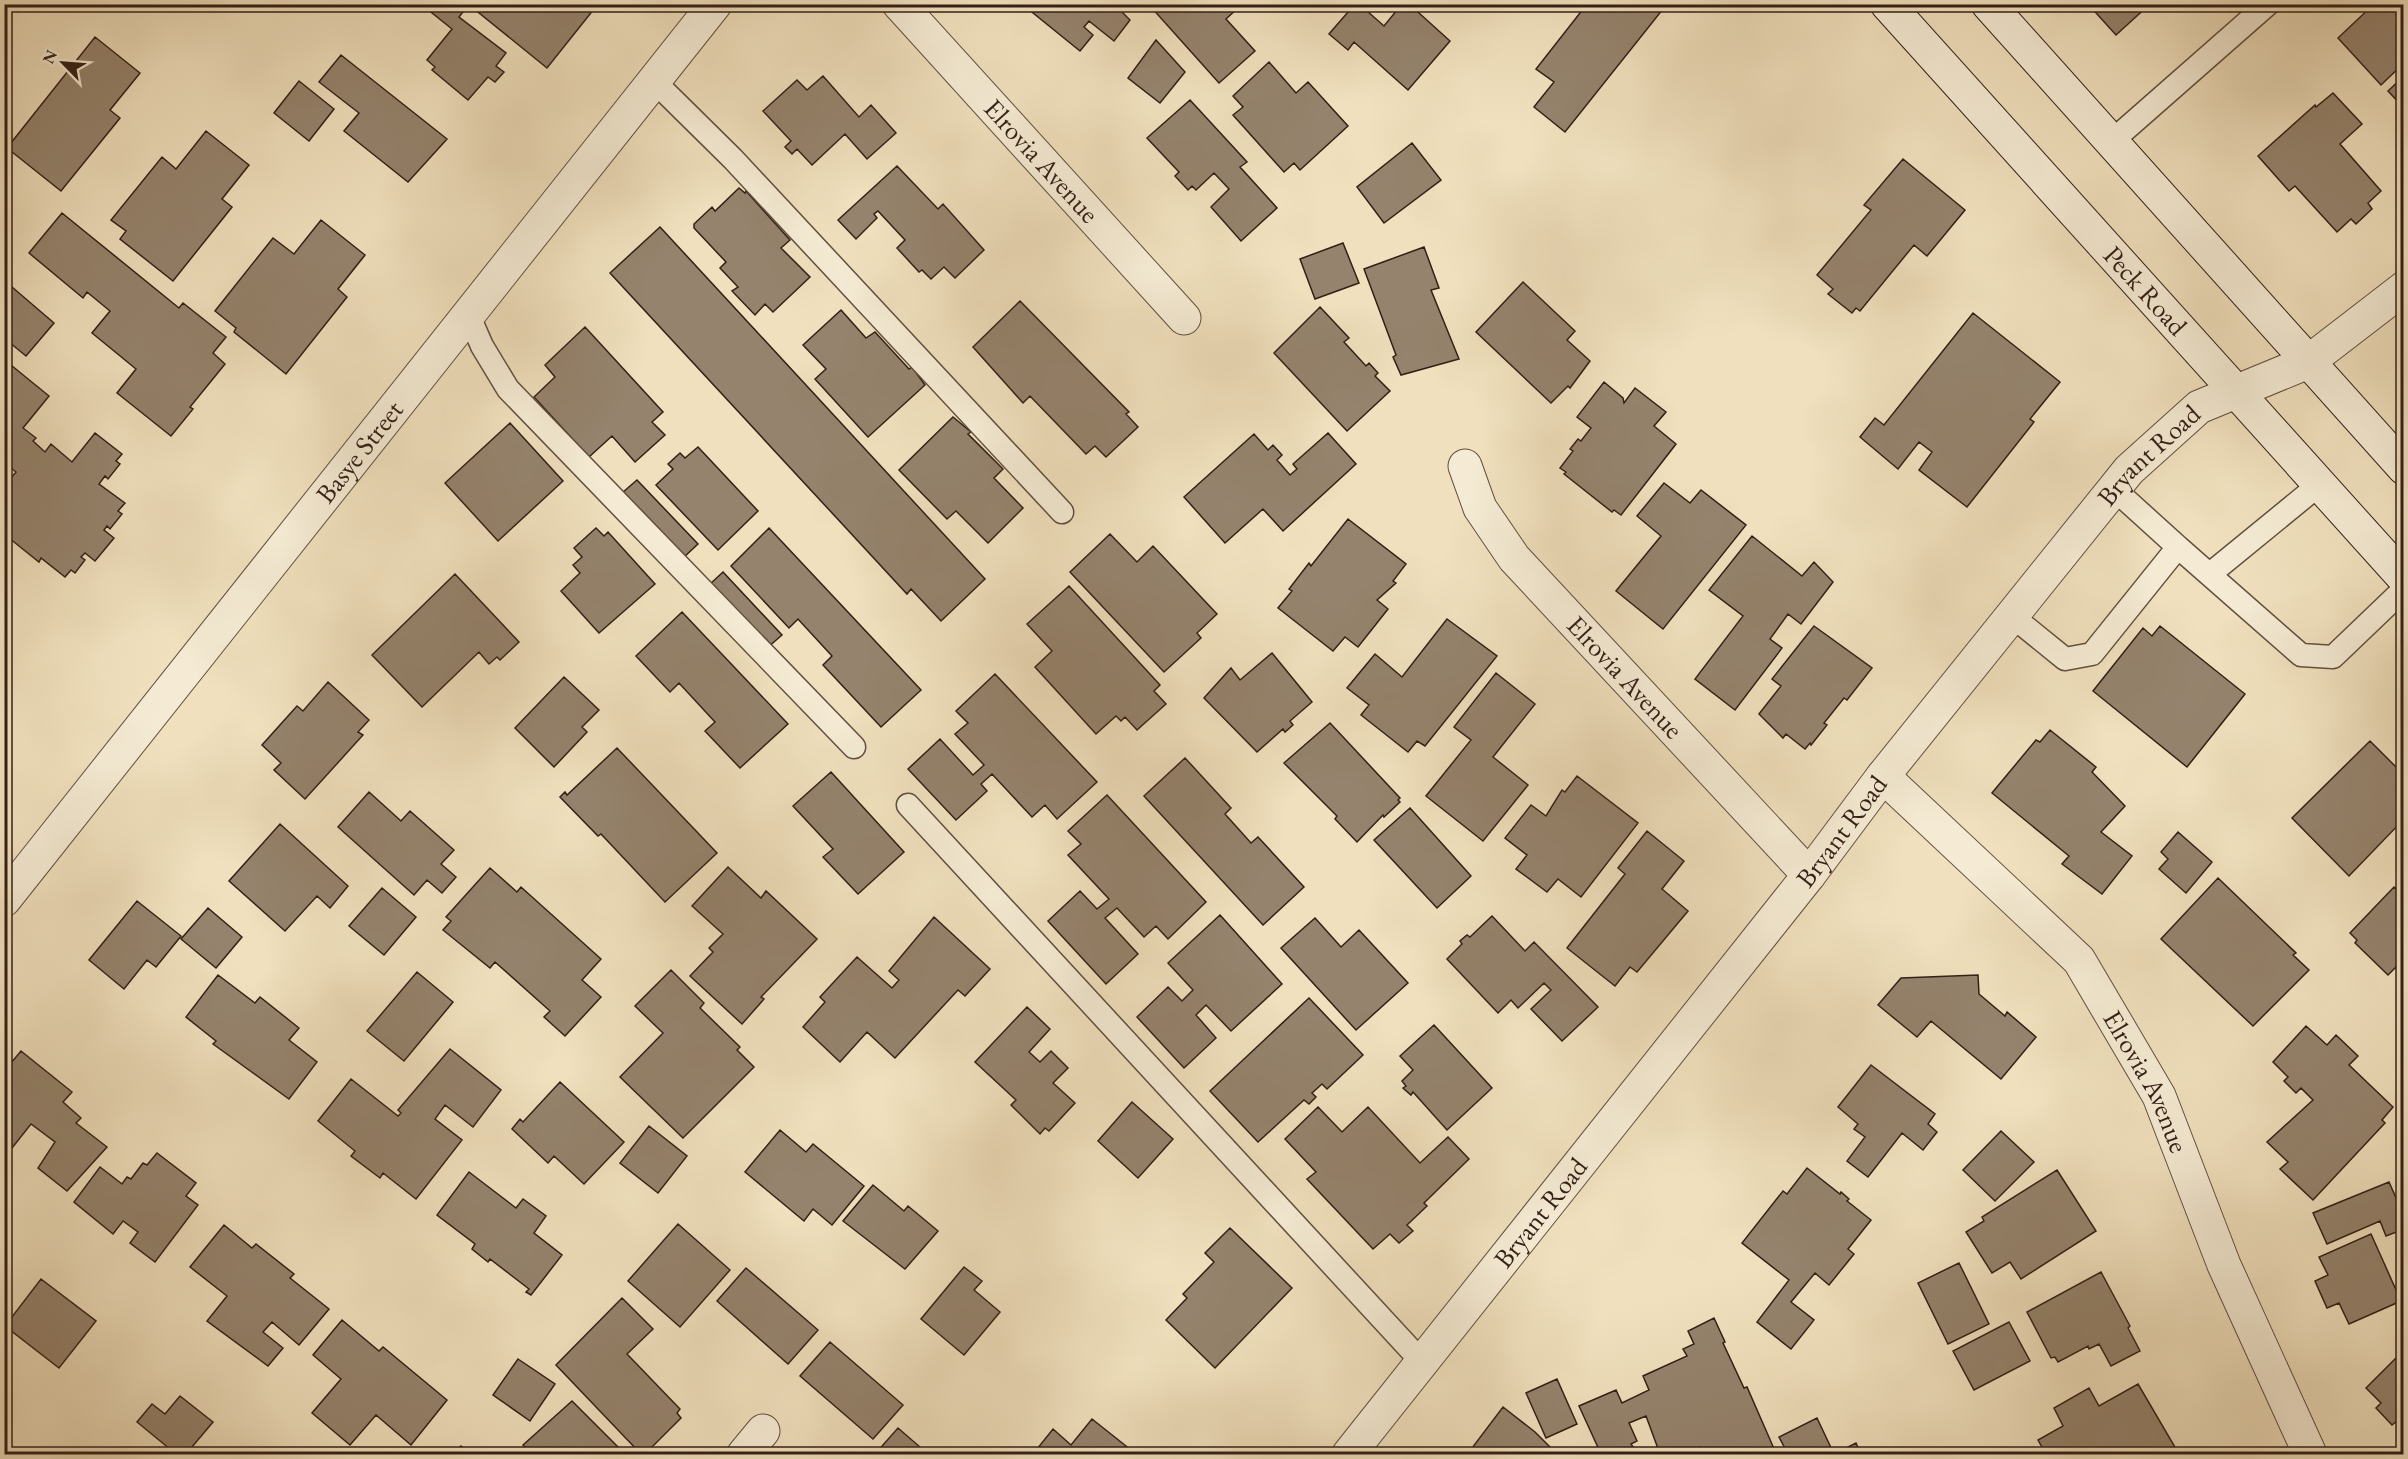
<svg xmlns="http://www.w3.org/2000/svg" width="2408" height="1459" font-family="'EB Garamond',serif">
	<style>
		.building { fill: #95836d; stroke: #331f17; stroke-width: 1.5 }
		.lines { fill: none; stroke-linecap: round; stroke-linejoin: round }
		.service-casing { stroke: #624f40; stroke-width: 25 }
		.minor-casing { stroke: #624f40; stroke-width: 35 }
		.secondary-casing { stroke: #331f17; stroke-width: 35 }
		.service { stroke: #f5ebd4; stroke-width: 22 }
		.minor { stroke: #f5ebd4; stroke-width: 33 }
		.secondary { stroke: #f5ebd4; stroke-width: 33 }
		.labels { text-anchor: middle; stroke-width: 5; stroke-linejoin: round; paint-order: stroke }
		.street-label { font-size: 27px; fill: #331f17; stroke: #f5ebd4 }
	</style>
	<rect width="100%" height="100%" fill="#f0e0bd"/>
	<filter id="stains"><feTurbulence type="fractalNoise" baseFrequency=".00333" numOctaves="4"/><feColorMatrix values="0 0 0 0 .2 0 0 0 0 .09 0 0 0 0 .02 0 0 0 .5 -.17"/></filter>
	<radialGradient id="worn" r=".72"><stop offset=".6" stop-color="#630" stop-opacity="0"/><stop offset="1" stop-color="#630" stop-opacity=".3"/></radialGradient>
	<path class="building" d="M437 4H459L465 9 459 17 506 53 496 66 504 72 495 82 488 77 468 100 432 70 435 67 427 60 452 29 431 12Z
		M468 4H598L547 68Z
		M1022 4H1114L1130 20 1114 41 1089 21 1084 27 1093 35 1080 51Z
		M1154 4H1235L1238 8 1226 19 1255 51 1219 83 1151 7Z
		M1355 4H1359L1384 26 1402 4H1409L1450 41 1408 90 1354 42 1348 50 1329 34Z
		M1587 4H1667L1565 132 1534 107 1554 82 1536 69Z
		M2088 4H2150L2116 35Z
		M2374 4H2404V63L2381 85 2338 38Z
		M95 37 140 73 110 110 120 118 61 191 7 148Z
		M1156 40 1185 72 1160 103 1128 78Z
		M341 55 447 139 408 182 344 131 359 113 319 82Z
		M1269 62 1296 93 1308 82 1348 126 1300 170 1294 163 1284 172 1233 115 1243 107 1233 96Z
		M823 76 859 117 871 105 896 133 867 159 845 134 812 165 797 149 792 154 785 147 791 141 763 111 797 80 807 90Z
		M2404 76V108L2388 91Z
		M299 81 334 109 309 141 274 113Z
		M2333 93 2362 124 2340 144 2381 191 2368 203 2372 209 2356 224 2351 219 2337 232 2295 186 2289 191 2258 156 2315 105 2316 107Z
		M1190 100 1247 162 1240 167 1277 208 1241 241 1211 207 1229 189 1214 173 1196 190 1192 186 1188 190 1175 176 1179 172 1147 138Z
		M206 131 249 165 222 199 232 207 173 281 120 239 126 231 111 220 162 157 176 169Z
		M1412 143 1441 180 1384 223 1357 187Z
		M1903 159 1965 210 1927 256 1914 245 1860 311 1856 308 1852 313 1828 294 1833 289 1817 275 1871 210 1864 205Z
		M897 166 938 209 943 204 984 250 955 278 944 267 931 279 922 270 919 272 897 248 905 240 878 211 874 214 877 218 856 239 838 220Z
		M739 188 745 193 746 191 790 240 781 248 810 277 773 312 765 304 755 315 732 291 738 287 720 268 726 262 694 228V224L712 207 715 211Z
		M62 213 179 308 183 303 226 337 213 353 225 364 190 407 193 409 171 436 117 393 136 369 92 333 110 311 87 292 83 298 29 253Z
		M321 220 365 255 338 289 347 297 286 374 234 332 236 328 215 311 273 238 294 254Z
		M660 227 985 579 941 621 911 589 907 594 610 273Z
		M1343 243 1359 283 1315 299 1300 259Z
		M1424 247 1439 288 1431 290 1459 359 1401 375 1393 357 1396 355 1364 269Z
		M4 272 9 276 5 281 54 323 26 356 4 338Z
		M1523 282 1575 331 1567 340 1590 361 1570 388 1568 386 1551 403 1476 332Z
		M1020 301 1129 412 1126 414 1138 427 1106 457 1095 446 1086 454 1030 396 1023 403 973 347Z
		M1320 307 1349 338 1344 342 1366 366 1369 363 1378 373 1375 376 1390 391 1347 431 1274 353Z
		M841 310 866 338 875 332 909 369 912 367 925 385 868 437 815 379 826 369 803 345Z
		M1973 313 2060 382 2030 419 2034 422 1967 507 1919 470 1932 452 1919 442 1898 469 1860 437 1875 418 1884 425Z
		M585 327 663 412 652 422 665 435 635 462 612 436 589 457 534 397 555 377 545 365Z
		M6 361 49 396 23 428 36 438 33 441 45 452 51 444 72 462 95 433 122 454 116 461 120 464 108 479 105 476 99 484 125 503 118 511 122 514 110 529 107 526 104 530 114 538 95 561 85 553 81 557 85 560 75 573 71 570 65 577 41 558 39 562 4 534V486L16 472 6 464 11 458 4 454Z
		M1604 382 1623 398 1624 403 1635 388 1666 412 1654 426 1676 444 1621 515 1614 510 1612 512 1564 474 1566 472 1560 468 1573 451 1570 449 1578 439 1581 441 1591 428 1577 417Z
		M953 417 971 432 968 434 1003 469 994 478 1023 508 988 543 956 511 947 519 899 470Z
		M510 423 563 481 498 541 445 483Z
		M1328 433 1356 464 1283 531 1263 509 1225 543 1184 497 1254 434 1268 450 1273 445 1282 455 1277 460 1290 475 1297 469 1293 464Z
		M698 447 758 511 718 550 656 485 673 469 668 464 680 453 685 458Z
		M637 480 698 544 683 558 622 493Z
		M1664 483 1690 503 1701 490 1746 525 1663 629 1616 591 1661 536 1637 516Z
		M1348 519 1406 564 1393 581 1396 583 1377 600 1388 609 1358 647 1345 637 1333 651 1278 608 1292 591 1289 589 1309 563 1311 566Z
		M596 528 604 536 608 532 655 584 599 633 561 591 580 573 573 565 582 557 574 548Z
		M769 528 921 690 881 727 823 665 832 656 798 619 789 628 731 566Z
		M1110 534 1137 562 1153 546 1217 614 1197 633 1201 638 1164 672 1070 572Z
		M1752 536 1802 576 1814 562 1833 582 1801 624 1788 614 1770 639 1782 648 1735 710 1695 679 1743 616 1709 590Z
		M723 572 782 635 767 648 708 586Z
		M455 574 519 642 500 660 497 657 489 664 479 652 422 707 372 655Z
		M1069 586 1160 685 1154 691 1166 704 1137 730 1125 717 1121 721 1116 716 1096 734 1035 667 1052 651 1027 624Z
		M682 612 788 724 740 768 705 731 715 722 679 683 670 692 636 656Z
		M1447 619 1497 656 1425 746 1417 741 1408 752 1361 715 1369 705 1347 688 1375 654 1402 677Z
		M1814 626 1872 668 1847 700 1844 698 1824 723 1827 725 1811 745 1810 743 1805 749 1786 734 1783 738 1759 714 1781 686 1772 679Z
		M2160 626 2245 694 2187 767 2093 691 2143 628 2152 636Z
		M1272 653 1312 702 1290 721 1293 725 1285 732 1283 729 1257 752 1204 698 1231 668 1240 680Z
		M1496 673 1535 704 1493 757 1528 785 1483 841 1426 796 1471 740 1454 727Z
		M995 674 1097 782 1057 819 1045 805 1032 817 992 774 981 784 987 791 956 820 908 769 940 739 973 775 984 765 955 734 968 723 956 711Z
		M564 677 599 710 582 727 587 732 554 767 515 728Z
		M328 682 369 720 358 732 363 735 305 799 274 770 281 763 262 745 297 706 303 711Z
		M1330 723 1400 798 1398 800 1400 802 1384 817 1383 815 1357 842 1335 819 1337 816 1284 763Z
		M2050 730 2096 767 2092 772 2125 806 2101 832 2132 856 2102 894 2062 864 2069 856 1992 793 2036 740 2040 742Z
		M2370 741 2404 775V819L2349 876 2292 818Z
		M617 748 717 853 665 902 601 834 598 836 560 797 565 792 567 795Z
		M1185 758 1231 808 1225 814 1251 843 1258 837 1304 887 1263 925 1144 796Z
		M831 772 904 852 858 894 823 857 833 849 793 806Z
		M1577 776 1638 823 1581 897 1558 879 1547 892 1516 869 1527 855 1505 838 1531 805 1546 816 1562 790 1565 792Z
		M369 792 401 821 410 811 454 850 441 864 456 877 442 893 427 880 414 895 338 827Z
		M1107 795 1206 902 1168 939 1156 926 1144 937 1117 908 1105 918 1138 954 1106 984 1048 921 1080 891 1097 909 1109 899 1068 855 1081 844 1068 831Z
		M1410 808 1471 876 1437 908 1374 840Z
		M280 824 348 886 330 908 317 896 285 931 229 881Z
		M1647 831 1684 861 1662 889 1688 911 1637 972 1630 967 1615 986 1567 948 1625 874 1618 868Z
		M2178 832 2212 862 2186 893 2159 869 2168 859 2161 852Z
		M728 867 761 898 766 891 817 939 761 997 764 999 742 1024 690 976 713 952 709 948 723 934 692 906Z
		M490 868 517 892 521 887 601 959 582 980 601 997 565 1036 544 1017 550 1011 495 962 490 968 443 930 451 921 446 917Z
		M2218 878 2296 953 2293 955 2309 970 2253 1026 2161 939Z
		M2394 887 2404 896V959L2388 975 2355 943 2357 940 2350 933Z
		M382 888 416 917 384 955 349 926Z
		M137 901 181 936 156 967 147 960 124 989 89 960Z
		M208 908 242 937 216 968 181 939Z
		M1220 915 1282 984 1231 1031 1206 1005 1196 1015 1216 1038 1184 1068 1137 1017 1168 987 1182 1001 1193 990 1168 963Z
		M1492 916 1525 951 1534 942 1598 1007 1562 1041 1531 1009 1551 990 1544 983 1518 1008 1511 1000 1498 1013 1447 959 1462 944 1460 941 1467 935 1470 937Z
		M934 917 990 969 965 996 958 990 895 1058 867 1032 840 1062 803 1027 825 1002 820 997 857 957 892 988 899 980 889 971Z
		M1315 918 1341 947 1359 930 1408 983 1356 1030 1281 948Z
		M671 970 704 1003 700 1008 740 1047 737 1050 754 1067 683 1138 620 1077 663 1033 635 1006Z
		M417 972 453 1002 404 1061 367 1031Z
		M218 975 255 1003 260 997 299 1028 289 1040 317 1062 289 1099 213 1044 216 1041 186 1017Z
		M1978 975 1979 994 2005 1016 2007 1012 2036 1037 2001 1079 1931 1021 1917 1037 1878 1005 1901 978Z
		M1309 998 1363 1055 1327 1089 1322 1084 1312 1093 1316 1097 1309 1104 1304 1100 1258 1142 1210 1091Z
		M1027 1007 1050 1029 1029 1052 1040 1062 1051 1051 1068 1068 1053 1083 1075 1103 1049 1131 1045 1128 1040 1134 1011 1105 1016 1100 975 1062Z
		M1434 1025 1492 1088 1447 1130 1413 1092 1411 1095 1403 1088 1406 1086 1402 1081 1413 1070 1400 1056Z
		M2306 1026 2327 1045 2336 1035 2358 1056 2349 1065 2393 1107 2382 1120 2385 1123 2313 1200 2280 1169 2288 1162 2267 1142 2313 1100 2301 1088 2296 1093 2284 1081 2288 1077 2273 1062Z
		M450 1049 501 1090 473 1127 445 1105 435 1119 462 1140 416 1199 383 1173 380 1178 351 1156 355 1151 318 1121 351 1079 398 1116 401 1113 398 1110Z
		M21 1051 72 1092 63 1102 81 1118 76 1123 107 1147 67 1191 38 1168 55 1142 31 1124 4 1158V1064L7 1060 11 1063Z
		M1871 1065 1935 1114 1928 1124 1937 1132 1923 1150 1902 1133 1868 1177 1847 1161 1865 1137 1854 1129 1858 1124 1838 1107Z
		M560 1082 624 1142 584 1184 554 1156 548 1163 512 1129 520 1119 523 1122Z
		M1132 1102 1173 1139 1138 1178 1098 1141Z
		M1318 1107 1342 1132 1368 1107 1420 1163 1448 1137 1469 1159 1424 1203 1427 1206 1407 1225 1413 1231 1399 1243 1390 1234 1373 1249 1307 1179 1316 1172 1285 1139Z
		M649 1126 687 1156 658 1193 620 1163Z
		M780 1130 806 1152 813 1144 864 1186 832 1225 813 1209 804 1221 745 1172Z
		M2001 1131 2034 1162 1995 1201 1963 1170Z
		M157 1153 196 1183 186 1196 198 1205 155 1262 130 1243 138 1232 123 1221 113 1234 74 1202 100 1167 122 1184 127 1177 131 1179 143 1163 147 1165Z
		M1807 1168 1840 1194 1841 1192 1849 1199 1847 1201 1871 1220 1848 1249 1854 1254 1829 1285 1815 1273 1791 1302 1814 1320 1791 1349 1757 1322 1789 1280 1742 1243 1783 1191 1787 1194Z
		M2057 1170 2096 1231 2021 1279 2010 1262 1992 1273 1966 1232 1984 1221 1982 1217Z
		M469 1172 516 1208 523 1199 546 1216 534 1233 562 1255 531 1295 526 1292 529 1289 490 1259 488 1262 472 1249 475 1244 437 1215Z
		M2389 1182 2404 1216V1229L2386 1236 2380 1221 2327 1244 2313 1213Z
		M873 1185 904 1211 908 1206 938 1231 905 1269 843 1221Z
		M678 1224 730 1270 680 1327 628 1281Z
		M224 1225 252 1248 256 1244 294 1274 290 1278 329 1309 299 1345 272 1322 263 1332 283 1348 268 1366 207 1321 227 1296 190 1267Z
		M1230 1228 1292 1288 1215 1368 1166 1320 1187 1298 1183 1294 1214 1262 1205 1253Z
		M2371 1234 2401 1301 2349 1324 2339 1303 2327 1308 2315 1281 2328 1275 2319 1257Z
		M1959 1263 1989 1324 1948 1344 1918 1283Z
		M964 1267 982 1281 974 1290 1000 1312 964 1355 921 1319Z
		M746 1268 818 1330 788 1364 717 1301Z
		M2101 1272 2130 1326 2128 1328 2140 1351 2111 1366 2099 1344 2089 1349 2088 1346 2058 1362 2055 1357 2051 1358 2027 1312Z
		M41 1279 96 1321 59 1368 5 1326Z
		M622 1298 653 1329 627 1354 680 1409 677 1413 681 1418 645 1454 640 1449 638 1451 556 1365Z
		M1714 1318 1725 1342 1723 1343 1744 1388 1747 1387 1775 1451 1767 1454H1703L1700 1447 1684 1454H1660L1646 1416 1629 1423 1637 1441 1631 1444 1638 1454H1601L1579 1406 1616 1390 1622 1403 1649 1390 1643 1376 1687 1356 1683 1349 1694 1344 1688 1331Z
		M342 1320 379 1351 383 1347 447 1400 411 1445 376 1415 350 1445 312 1413 341 1379 313 1355Z
		M2009 1322 2030 1361 1974 1390 1953 1351Z
		M830 1342 903 1405 873 1439 800 1376Z
		M2404 1350V1425L2398 1420 2392 1425 2376 1408 2381 1403 2366 1388Z
		M518 1359 555 1384 530 1421 493 1395Z
		M1557 1379 1577 1424 1546 1438 1526 1393Z
		M2138 1384 2179 1454H2046L2038 1440 2063 1426 2054 1408 2089 1388 2099 1406Z
		M180 1396 213 1422 186 1454H176L137 1422 152 1404 165 1414Z
		M572 1401 625 1454H532L523 1445Z
		M1503 1407 1535 1432 1557 1454H1476L1478 1452 1472 1448Z
		M1817 1418 1834 1454 1856 1443 1861 1454H1788L1779 1437Z
		M1092 1419 1136 1454H1033L1053 1429 1071 1445Z
		M898 1428 928 1454H875Z
		M461 1446 472 1454H454Z"/>
	<g class="lines">
		<g class="service-casing">
			<path id="service" d="M654 81 733 159 1062 512
				M2111 142 2268 4
				M469 316 482 346 508 389 854 747
				M2114 489 2178 547
				M2210 574 2320 484
				M2012 616 2065 659 2092 654 2178 547 2301 655 2333 657 2404 589
				M908 805 1422 1362"/>
		</g>
		<g class="minor-casing">
			<g id="minor">
				<path id="s1" d="M899 4 1184 318"/>
				<path id="s2" d="M1465 466 1480 508 1514 558 1809 875"/>
				<path id="s3" d="M1883 776 2079 960 2159 1096 2224 1265 2310 1454"/>
				<path id="s4" d="M4 900 715 4"/>
				<path d="M744 1454 763 1431"/>
				<path id="s5" d="M1349 1454 1809 875 1883 776 2129 470 2199 407 2308 362 2404 288"/>
			</g>
		</g>
		<g class="secondary-casing">
			<g id="secondary">
				<path id="s6" d="M1887 4 2404 578"/>
				<path d="M1988 4 2404 468"/>
			</g>
		</g>
		<use href="#service" class="service"/>
		<use href="#minor" class="minor"/>
		<use href="#secondary" class="secondary"/>
	</g>
	<g class="labels">
		<g class="street-label">
			<text dy="9" stroke="none"><textPath href="#s1" startOffset="212">Elrovia Avenue</textPath></text>
			<text dy="9" stroke="none"><textPath href="#s6" startOffset="386">Peck Road</textPath></text>
			<text dy="9" stroke="none"><textPath href="#s4" startOffset="572">Basye Street</textPath></text>
			<text dy="9" stroke="none"><textPath href="#s5" startOffset="1280">Bryant Road</textPath></text>
			<text dy="9" stroke="none"><textPath href="#s2" startOffset="268">Elrovia Avenue</textPath></text>
			<text dy="9" stroke="none"><textPath href="#s5" startOffset="794">Bryant Road</textPath></text>
			<text dy="9" stroke="none"><textPath href="#s3" startOffset="408">Elrovia Avenue</textPath></text>
			<text dy="9" stroke="none"><textPath href="#s5" startOffset="308">Bryant Road</textPath></text>
		</g>
	</g>
	<rect width="2408" height="1459" fill="none" stroke="#f0e0bd" stroke-width="24"/>
	<rect x="6" y="6" width="2396" height="1447" fill="none" stroke="#331f17" stroke-width="3"/>
	<rect x="12" y="12" width="2384" height="1435" fill="none" stroke="#331f17" stroke-width="1.5"/>
	<g transform="translate(63 63) rotate(295)" stroke="#f5ebd4" stroke-width="4.5" paint-order="stroke">
	<path d="M0-4.5L10 22L0 15L-10 22Z" fill="#331f17"/>
	<text y="-9" font-size="16" font-weight="bold" text-anchor="middle" fill="#331f17">N</text>
	</g>
	<rect width="100%" height="100%" filter="url(#stains)"/>
	<rect width="100%" height="100%" fill="url(#worn)"/>
</svg>
